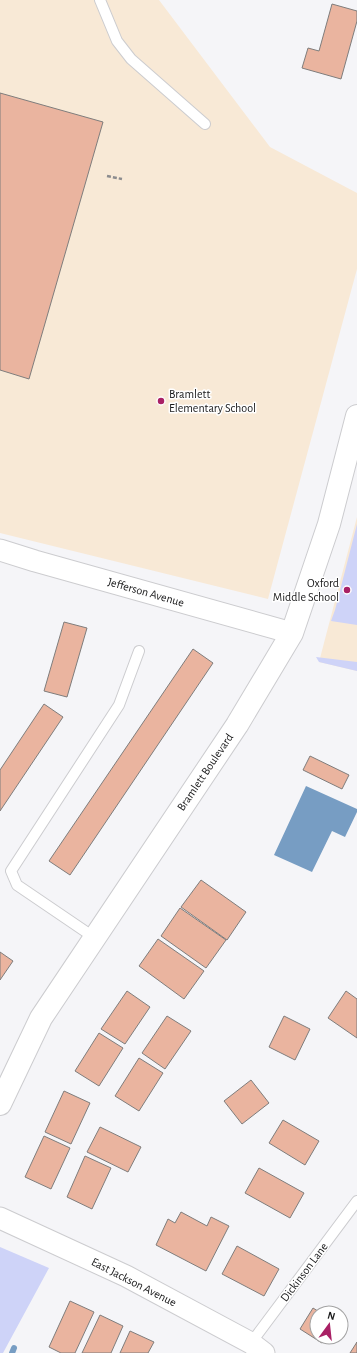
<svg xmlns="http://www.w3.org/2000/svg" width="357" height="1353" font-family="'Alegreya Sans',sans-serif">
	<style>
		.education { fill: #f8e9d6 }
		.green { fill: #ced3f8 }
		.water { fill: #779dc3 }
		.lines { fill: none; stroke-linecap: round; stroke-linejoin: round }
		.stream { stroke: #779dc3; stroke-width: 6 }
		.building { fill: #eab49f; stroke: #7f7d7c }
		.service-casing { stroke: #cccccf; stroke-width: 12 }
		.minor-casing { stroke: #cccccf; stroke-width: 23 }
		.tertiary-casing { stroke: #cccccf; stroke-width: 24 }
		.path { stroke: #8c8c8e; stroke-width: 2.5; stroke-dasharray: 4 2; stroke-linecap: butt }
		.service { stroke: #fff; stroke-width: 10 }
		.minor { stroke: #fff; stroke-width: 21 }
		.tertiary { stroke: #fff; stroke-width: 22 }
		.poi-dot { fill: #a92065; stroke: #fff; stroke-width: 1.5 }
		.labels { text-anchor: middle; stroke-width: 3; stroke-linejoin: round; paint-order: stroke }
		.poi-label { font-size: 12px; fill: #19191a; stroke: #fff; text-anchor: start }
		.street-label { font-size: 12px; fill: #19191a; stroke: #fff }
	</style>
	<rect width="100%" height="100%" fill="#f5f5f8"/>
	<path class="education" d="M0 0H159L270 147 357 193V269L268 599 0 533Z
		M357 517V671L319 662Z"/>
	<path class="green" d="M357 524V625L331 621 335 610Z
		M316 657 357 662V671L319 662Z
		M0 1247 49 1268 3 1353H0Z"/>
	<path class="water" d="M306 786 357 809V812L345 837 332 831 312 872 274 855Z"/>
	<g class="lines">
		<path class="stream" d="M12 1353 14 1348"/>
	</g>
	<path class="building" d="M332 4 357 11V21L341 79 302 68 308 48 319 51Z
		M0 93 103 122 29 379 0 370Z
		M64 622 87 628 67 697 44 691Z
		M193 649 213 663 70 875 49 861Z
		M44 704 63 717 0 811V770Z
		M310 756 349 775 342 789 303 770Z
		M201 880 246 912 227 940 181 907Z
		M180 908 226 940 206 968 161 936Z
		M158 939 204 971 184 999 139 966Z
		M0 952 13 961 0 980Z
		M127 991 150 1007 125 1044 101 1029Z
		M346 991 357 999V1038L328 1018Z
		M167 1016 191 1031 165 1069 142 1053Z
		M284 1016 310 1029 295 1060 269 1047Z
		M99 1033 123 1048 99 1086 75 1071Z
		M139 1058 163 1073 139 1111 115 1096Z
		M251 1080 269 1103 242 1124 224 1101Z
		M64 1091 90 1103 71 1144 45 1132Z
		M283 1120 319 1141 305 1165 269 1143Z
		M100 1127 141 1147 128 1172 87 1152Z
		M44 1136 70 1148 51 1189 25 1177Z
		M85 1156 111 1168 92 1209 67 1197Z
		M259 1168 304 1193 290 1218 245 1193Z
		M181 1212 207 1226 211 1217 229 1226 206 1271 156 1245 168 1219 175 1223Z
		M237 1246 279 1269 264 1296 222 1274Z
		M70 1301 94 1312 75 1353H61L49 1347Z
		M313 1308 321 1313H317V1337H327L322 1343 300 1329Z
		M100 1315 123 1326 111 1353H82Z
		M130 1331 154 1342 148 1353H120Z
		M357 1342V1353H350Z"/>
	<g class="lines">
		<g class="service-casing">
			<path id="service" d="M100 0 117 41 131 59 205 124
				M95 938 17 885 11 871 119 705 139 651
				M251 1343 357 1201"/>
		</g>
		<g class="minor-casing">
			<path id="minor" d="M0 550 35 561 292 633
				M0 1218 126 1276 251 1343 264 1353"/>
		</g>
		<g class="tertiary-casing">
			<path id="tertiary" d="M0 1104 41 1018 237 725 292 633 329 524 357 416"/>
		</g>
		<path class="path" d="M107 176 122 179"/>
		<use href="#service" class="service"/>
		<use href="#minor" class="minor"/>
		<use href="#tertiary" class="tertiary"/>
	</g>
	<g class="poi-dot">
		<circle cx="161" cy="401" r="4"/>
		<circle cx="347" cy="590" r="4"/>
	</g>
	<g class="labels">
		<g class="poi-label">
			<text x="169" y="398">Bramlett<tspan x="169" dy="14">Elementary School</tspan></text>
			<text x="339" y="587" text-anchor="end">Oxford<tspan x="339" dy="14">Middle School</tspan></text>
		</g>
		<g class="street-label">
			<text transform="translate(146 592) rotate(16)" y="4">Jefferson Avenue</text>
			<text transform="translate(205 772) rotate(-56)" y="4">Bramlett Boulevard</text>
			<text transform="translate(304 1272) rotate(-53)" y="4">Dickinson Lane</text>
			<text transform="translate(134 1282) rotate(27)" y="4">East Jackson Avenue</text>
		</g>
	</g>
	<g transform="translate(329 1325) rotate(15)"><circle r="19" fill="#ffffff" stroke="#a3a3a3"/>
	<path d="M0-3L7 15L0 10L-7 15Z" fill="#a92065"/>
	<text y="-6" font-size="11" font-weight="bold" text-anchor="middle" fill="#19191a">N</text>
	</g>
</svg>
